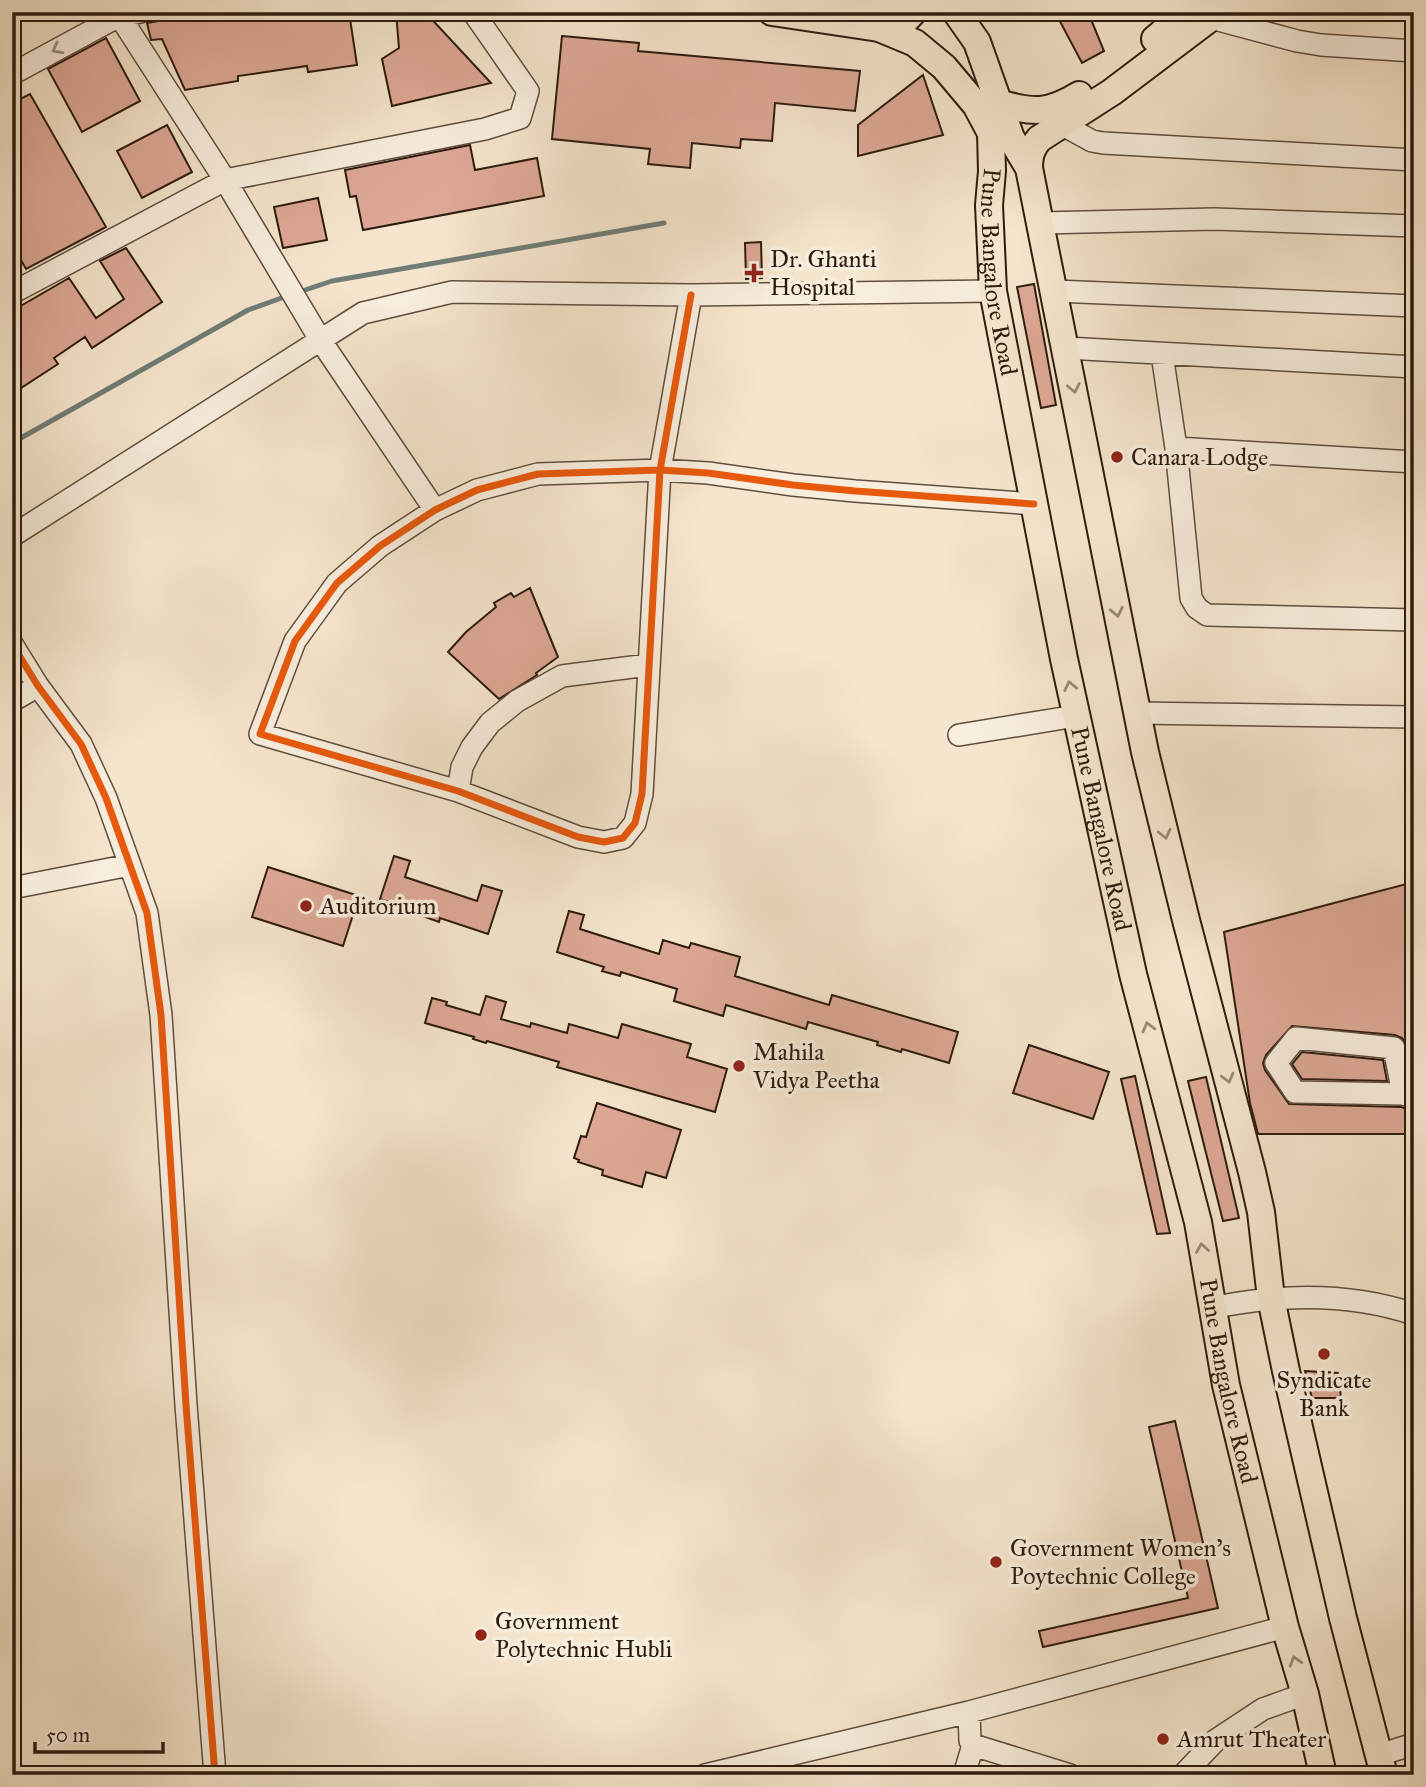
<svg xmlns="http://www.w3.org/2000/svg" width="1426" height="1787" font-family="'IM FELL Great Primer',serif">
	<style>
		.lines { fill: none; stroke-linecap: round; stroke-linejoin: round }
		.stream { stroke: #707d76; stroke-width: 5 }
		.building { fill: #dda896; stroke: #2d1b0f; stroke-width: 2 }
		.minor-casing { stroke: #5f4e3e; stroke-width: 24 }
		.major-casing { stroke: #2d1b0f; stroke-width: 30 }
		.minor { stroke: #f8eede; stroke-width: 21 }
		.major { stroke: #f5e5cc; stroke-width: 26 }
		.cycleway-casing { stroke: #f8eede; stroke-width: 11 }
		.cycleway { stroke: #e8590c; stroke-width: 7 }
		.oneway { stroke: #9d8f81 }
		.oneway2 { stroke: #9b8a77 }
		.poi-dot { fill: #8f2418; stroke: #f8eede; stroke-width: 2.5 }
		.labels { text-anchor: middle; stroke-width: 7; stroke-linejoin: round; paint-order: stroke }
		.poi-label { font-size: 24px; fill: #2d1b0f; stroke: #f8eede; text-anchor: start }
		.street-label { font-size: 24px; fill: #2d1b0f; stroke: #f8eede }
	</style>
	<rect width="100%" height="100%" fill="#f5e5cc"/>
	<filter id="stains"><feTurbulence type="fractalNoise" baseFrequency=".00286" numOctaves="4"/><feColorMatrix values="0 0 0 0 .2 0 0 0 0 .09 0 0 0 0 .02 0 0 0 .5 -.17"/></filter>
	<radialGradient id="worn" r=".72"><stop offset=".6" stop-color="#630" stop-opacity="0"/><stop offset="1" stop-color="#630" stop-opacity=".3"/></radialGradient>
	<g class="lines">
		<path class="stream" d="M299 292 332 281 664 223
			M12 443 248 310 287 296"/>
	</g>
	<path class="building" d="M211 12H233L234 18 274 12H292V15L314 12H349L357 65 308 72 307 66 238 76V81L185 90 162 39 151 40 147 23Z
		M396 12H425L491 83 392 106 382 59 399 48Z
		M1055 12H1088L1104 51 1082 63Z
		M562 36 639 43 638 51 860 71 855 111 775 103 772 141 741 139 740 148 692 143 690 168 648 164 650 149 552 139Z
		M106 38 140 101 82 132 48 69Z
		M923 75 943 135 858 156V125Z
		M30 94 106 227 26 269 12 244V103Z
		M167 125 192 172 142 198 117 151Z
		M470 145 475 170 537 158 544 196 363 230 356 196 350 197 345 170Z
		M318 198 327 240 283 248 274 207Z
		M761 242 762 278 746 279 745 243Z
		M126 248 162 302 92 348 85 337 54 358 58 364 21 388 17 381 12 385V311L69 278 96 318 124 299 100 261Z
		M1034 284 1056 405 1041 408 1017 287Z
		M530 588 558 657 536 673 537 675 499 699 448 652 466 632 496 607 494 603 511 593 514 597Z
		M394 856 410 861 405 877 477 901 482 885 502 891 488 934 440 918 439 922 422 916 423 913 380 899Z
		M268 867 359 896 343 946 252 917Z
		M1414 882V1081L1407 1045 1402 1038 1395 1035 1292 1026 1266 1055 1263 1063 1265 1070 1289 1104 1401 1107 1414 1111V1134H1258L1250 1103 1224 932Z
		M569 911 584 915 580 929 659 954 663 940 689 948 691 943 740 957 735 976 829 1005 832 995 958 1032 949 1063 902 1049 901 1052 877 1045 878 1042 808 1022 806 1029 726 1005 723 1016 674 1001 677 989 621 972 620 976 602 971 604 967 557 952Z
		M486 996 506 1002 501 1019 530 1027 531 1023 567 1033 569 1024 618 1038 622 1024 691 1044 687 1057 727 1069 715 1112 557 1067 559 1062 487 1041 486 1043 473 1039 474 1037 425 1023 432 998 447 1002 446 1005 480 1015Z
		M1029 1045 1109 1072 1093 1119 1013 1093Z
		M1302 1052 1383 1060 1387 1081 1302 1079 1292 1064Z
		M1135 1076 1170 1233 1157 1234 1121 1079Z
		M1206 1077 1239 1218 1223 1221 1188 1081Z
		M597 1103 681 1130 666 1178 646 1172 642 1187 602 1175 603 1170 578 1162 579 1160 574 1158 581 1136 586 1137Z
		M1305 1371 1338 1373 1341 1398H1312Z
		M1175 1421 1218 1608 1043 1647 1039 1631 1188 1598 1149 1427Z"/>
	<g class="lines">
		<g class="minor-casing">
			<path id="minor" d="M117 12 225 180 321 341 435 510
				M1211 18 1297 41 1321 45 1414 51
				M12 74 119 16 141 12
				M1061 124 1092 141 1103 143 1414 160
				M1041 223 1214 219 1414 226
				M1055 291 1414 306
				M12 293 225 180 485 129 520 118 528 91 473 12
				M691 295 660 470 642 794 635 823 623 838 604 842 578 837 458 791 260 734 295 641 337 583 380 546 435 510 477 490 538 474 660 470 708 473 793 485 855 491 1034 504
				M1066 348 1414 367
				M1162 354 1176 448 1414 462
				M1176 448 1191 598 1197 608 1207 615 1414 620
				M12 536 363 313 452 292 691 295 993 291
				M12 644 38 686 81 744 106 798 147 913 161 1015 186 1405 215 1775
				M12 701 38 686
				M1137 713 1414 717
				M959 735 1076 716
				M458 791 462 767 472 747 490 723 517 701 562 676 648 665
				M12 888 130 865
				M1403 1094 1394 1048 1296 1038 1276 1063 1295 1092 1403 1094 1414 1098
				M1211 1308C1278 1294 1348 1292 1414 1314
				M973 1745 1070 1775
				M1379 1755 1414 1744
				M705 1775 969 1712 1285 1627
				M964 1775 973 1745 970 1741 969 1712
				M1183 1775 1216 1740 1263 1709 1305 1694"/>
		</g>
		<g class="major-casing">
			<g id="major">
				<path id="s1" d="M772 12 879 28 915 43 944 67 976 105 991 133 992 171 989 205 993 291 1064 659 1133 974 1198 1222 1226 1385 1285 1627 1305 1694 1323 1775"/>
				<path d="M956 12 977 42 1011 138 1029 168 1145 752 1186 920 1252 1172 1261 1212 1271 1298 1286 1371 1343 1618 1384 1775"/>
				<path d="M879 28 901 25 913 12"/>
				<path d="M1155 39 1187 12"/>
				<path d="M998 103C1033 113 1048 114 1079 95"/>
				<path d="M1029 168C1029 156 1031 149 1039 139L1112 92 1218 12"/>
			</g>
		</g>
		<use href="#minor" class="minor"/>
		<use href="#major" class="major"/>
		<g class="cycleway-casing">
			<path id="cycleway" d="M691 295 660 470 642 794 635 823 623 838 604 842 578 837 458 791 260 734 295 641 337 583 380 546 435 510 477 490 538 474 660 470 708 473 793 485 855 491 1034 504
				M12 644 38 686 81 744 106 798 147 913 161 1015 186 1405 215 1775"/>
		</g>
		<use href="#cycleway" class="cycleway"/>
	</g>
	<defs><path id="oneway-chevron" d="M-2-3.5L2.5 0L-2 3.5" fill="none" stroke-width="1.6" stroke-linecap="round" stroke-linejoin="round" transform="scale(1.75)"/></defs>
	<use class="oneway" href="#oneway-chevron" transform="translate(57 49) rotate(151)"/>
	<g class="oneway2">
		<use href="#oneway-chevron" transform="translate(1074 388) rotate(79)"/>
		<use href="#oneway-chevron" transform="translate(1117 612) rotate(78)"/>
		<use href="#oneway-chevron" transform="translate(1070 686) rotate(-102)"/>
		<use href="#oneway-chevron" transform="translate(1165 834) rotate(77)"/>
		<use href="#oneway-chevron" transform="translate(1148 1027) rotate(-105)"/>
		<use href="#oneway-chevron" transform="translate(1228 1078) rotate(75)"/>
		<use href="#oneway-chevron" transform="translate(1202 1248) rotate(-99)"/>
		<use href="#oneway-chevron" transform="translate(1295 1661) rotate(-107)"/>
	</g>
	<g class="poi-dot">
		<path d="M750.5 262.5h7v7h7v7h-7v7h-7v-7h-7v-7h7z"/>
		<circle cx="1117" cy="457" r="7"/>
		<circle cx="306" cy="906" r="7"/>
		<circle cx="739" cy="1066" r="7"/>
		<circle cx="1324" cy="1354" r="7"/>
		<circle cx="996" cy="1562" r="7"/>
		<circle cx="481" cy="1635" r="7"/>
		<circle cx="1163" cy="1739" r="7"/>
	</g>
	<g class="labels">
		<g class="poi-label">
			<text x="770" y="267">Dr. Ghanti<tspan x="770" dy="28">Hospital</tspan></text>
			<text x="1131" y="465">Canara Lodge</text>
			<text x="320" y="914">Auditorium</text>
			<text x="753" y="1060">Mahila<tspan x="753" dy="28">Vidya Peetha</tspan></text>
			<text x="1324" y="1388" text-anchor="middle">Syndicate<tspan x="1324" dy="28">Bank</tspan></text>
			<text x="1010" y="1556">Government Women's<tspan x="1010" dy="28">Poytechnic College</tspan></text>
			<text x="495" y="1629">Government<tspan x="495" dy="28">Polytechnic Hubli</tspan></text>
			<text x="1177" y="1747">Amrut Theater</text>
		</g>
		<g class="street-label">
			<text dy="8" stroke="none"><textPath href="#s1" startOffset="406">Pune Bangalore Road</textPath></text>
			<text dy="8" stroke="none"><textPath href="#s1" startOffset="973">Pune Bangalore Road</textPath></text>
			<text dy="8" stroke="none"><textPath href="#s1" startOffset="1540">Pune Bangalore Road</textPath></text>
		</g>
	</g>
	<rect width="1426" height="1787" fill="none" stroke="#f5e5cc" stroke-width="42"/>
	<rect x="14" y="14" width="1398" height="1759" fill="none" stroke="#2d1b0f" stroke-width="3.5"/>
	<rect x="21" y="21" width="1384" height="1745" fill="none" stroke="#2d1b0f" stroke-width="2"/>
	<path d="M35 1742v10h128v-10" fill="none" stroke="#2d1b0f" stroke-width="3.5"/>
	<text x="46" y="1742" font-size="21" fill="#2d1b0f" stroke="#f8eede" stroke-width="5" paint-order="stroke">50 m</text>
	<rect width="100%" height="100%" filter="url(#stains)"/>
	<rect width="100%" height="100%" fill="url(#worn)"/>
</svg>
